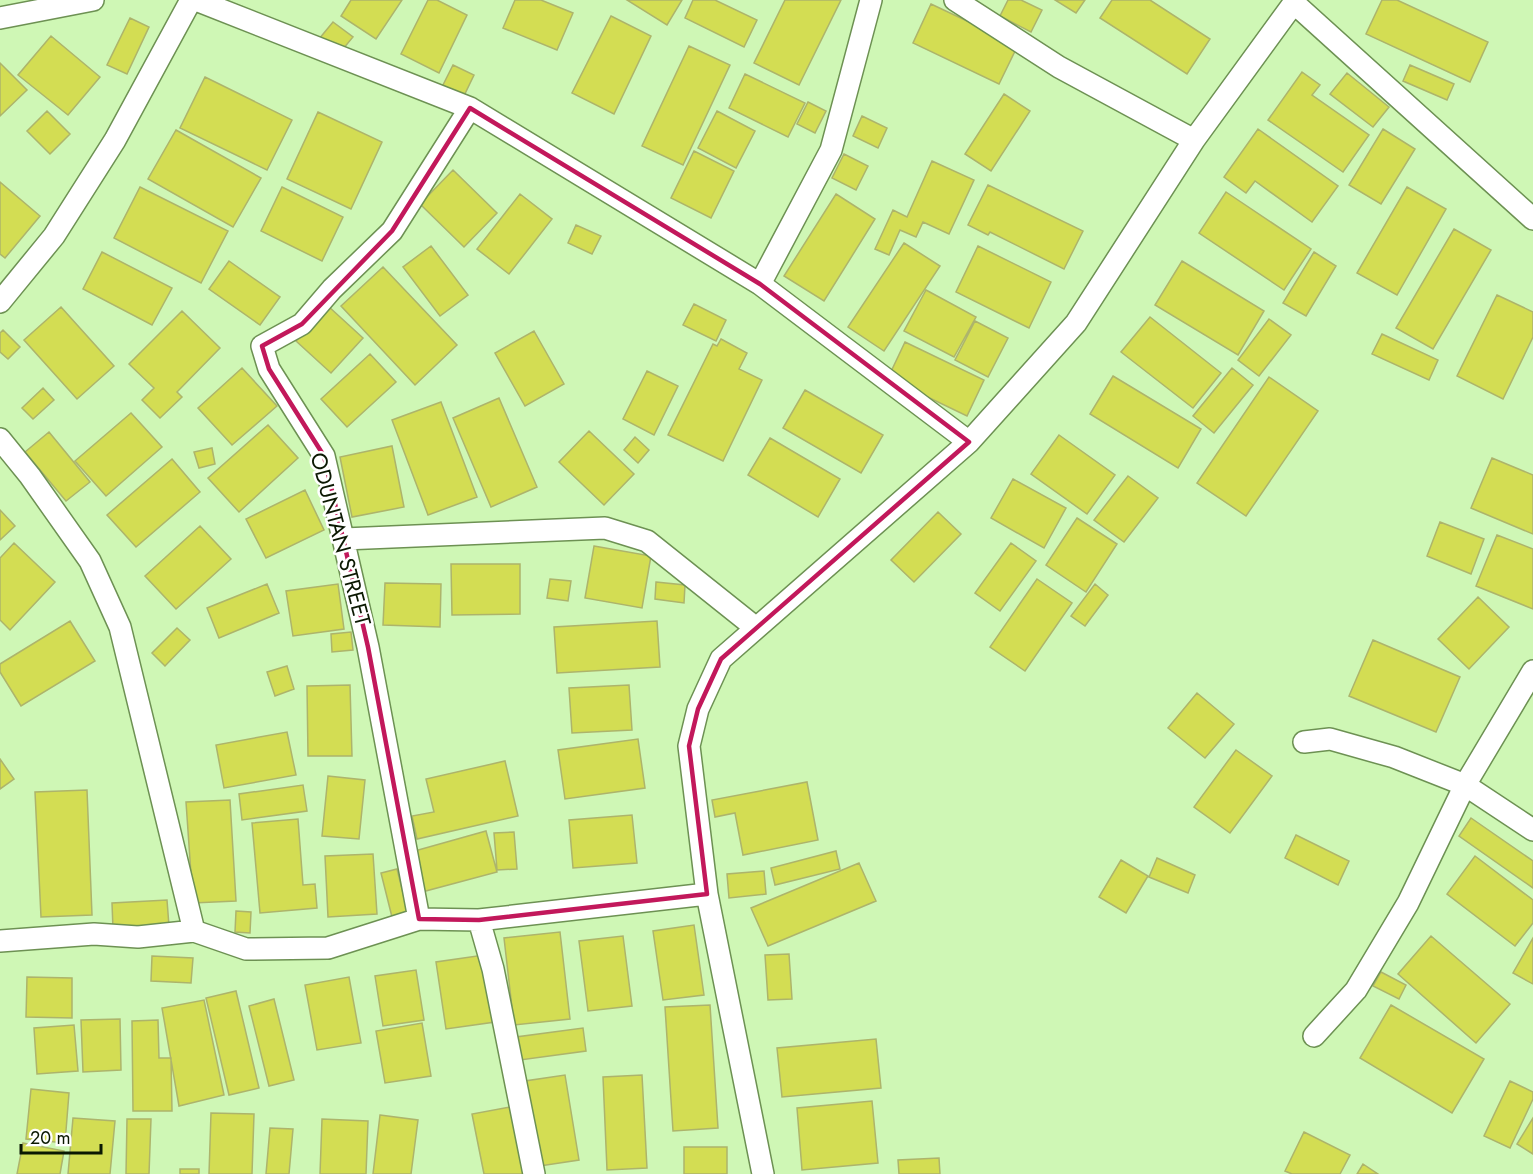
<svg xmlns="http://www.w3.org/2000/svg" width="1533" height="1174" font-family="Jost,sans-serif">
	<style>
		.building { fill: #d3dd53; stroke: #adb46b; stroke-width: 1.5 }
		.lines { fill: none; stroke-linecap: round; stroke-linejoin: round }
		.street-casing { stroke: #6d9153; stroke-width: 24 }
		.street { stroke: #fff; stroke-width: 21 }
		.marked { fill: none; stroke: #c2185b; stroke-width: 4.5; stroke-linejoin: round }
		.labels { text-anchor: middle; stroke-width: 5; stroke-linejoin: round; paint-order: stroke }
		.street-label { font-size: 22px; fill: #0b1802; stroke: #fff }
	</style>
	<rect width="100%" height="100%" fill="#cff7b5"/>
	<path class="building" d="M351 0H402L376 39 341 16Z
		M428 0H437L467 15 439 73 401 54Z
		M515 0H541L573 13 557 50 503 28Z
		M627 0H682L667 25Z
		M693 0H715L757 20 744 47 685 18Z
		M785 0H841L799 85 754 63Z
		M1008 0H1021L1042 10 1031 32 1000 16Z
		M1055 0H1085L1076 13Z
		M1112 0H1150L1210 39 1187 74 1100 18Z
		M1382 0H1397L1488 42 1470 82 1366 34Z
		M931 4 1018 45 999 84 913 43Z
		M611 16 651 36 614 114 572 93Z
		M130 18 149 27 127 74 107 65Z
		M333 22 353 37 338 55 319 39Z
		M51 36 100 77 68 115 18 75Z
		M689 46 730 65 683 165 642 146Z
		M0 63 27 90 0 116Z
		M453 65 474 75 460 104 439 93Z
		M1410 65 1454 84 1447 100 1403 81Z
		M1302 72 1320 85 1312 95 1369 135 1343 172 1268 120Z
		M1347 73 1389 107 1373 127 1330 94Z
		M745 74 805 103 788 137 729 108Z
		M205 77 292 120 267 170 180 128Z
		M1004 94 1030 111 991 171 965 154Z
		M808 102 826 111 815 133 797 124Z
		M47 111 70 134 50 154 27 131Z
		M717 111 755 131 736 168 698 148Z
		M318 112 382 142 351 209 287 179Z
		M862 116 887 128 878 148 853 136Z
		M1258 129 1338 186 1312 222 1255 181 1246 193 1224 177Z
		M1383 129 1415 149 1381 204 1349 185Z
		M176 130 261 178 233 227 148 179Z
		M694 151 734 171 711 218 671 198Z
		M844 154 868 166 856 190 832 178Z
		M932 161 974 180 949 234 923 222 916 237 900 230 889 255 875 249 893 210 907 217Z
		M453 170 497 213 464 247 420 204Z
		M0 182 40 216 5 258 0 254Z
		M988 185 1083 231 1064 269 990 232 988 235 968 225Z
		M140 187 228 231 201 283 114 238Z
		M282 187 343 217 322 261 261 231Z
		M1407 187 1446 209 1397 295 1357 273Z
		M1226 192 1311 249 1284 290 1199 233Z
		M520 194 552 219 509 274 477 249Z
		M836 194 875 219 824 301 784 276Z
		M576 225 601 236 592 254 568 243Z
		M1454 229 1491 250 1433 349 1396 328Z
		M904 243 940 266 884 351 848 327Z
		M431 246 468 295 440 316 403 267Z
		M978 246 1051 282 1029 328 956 292Z
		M102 252 172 288 152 325 83 289Z
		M1314 252 1336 266 1306 316 1283 303Z
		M229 261 280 297 260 325 209 289Z
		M1182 261 1264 311 1238 355 1155 305Z
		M383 267 457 345 415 385 341 306Z
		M926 290 976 317 954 357 904 331Z
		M1497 295 1533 312V337L1503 399 1457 376Z
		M694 304 726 320 716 341 683 325Z
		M328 306 363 338 331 373 296 341Z
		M61 307 114 366 77 399 24 340Z
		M182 311 220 348 177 392 182 397 160 418 142 400 154 388 129 364Z
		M1150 317 1221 373 1193 408 1121 352Z
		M1269 319 1291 335 1259 376 1238 360Z
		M975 321 1008 338 988 377 955 360Z
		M3 330 20 347 8 359 0 352V333Z
		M534 331 564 384 525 406 495 353Z
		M1382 334 1438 360 1429 380 1372 354Z
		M721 339 747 353 739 369 762 380 723 461 668 435 713 344 717 346Z
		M905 342 984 380 967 416 888 378Z
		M370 354 396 382 347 427 321 399Z
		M242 368 277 406 232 445 198 408Z
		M1232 368 1253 385 1214 433 1193 416Z
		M647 371 678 386 654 435 623 419Z
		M1113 376 1201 429 1178 468 1090 414Z
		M1269 377 1318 411 1246 516 1197 483Z
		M43 388 54 400 33 419 22 408Z
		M805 390 883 435 861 473 783 428Z
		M499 398 537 487 491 507 453 418Z
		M441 402 477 497 428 515 392 420Z
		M131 413 162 447 106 496 75 461Z
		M268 425 298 458 239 512 208 478Z
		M589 431 634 474 604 505 559 462Z
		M49 432 90 482 66 501 25 452Z
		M1059 435 1115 475 1087 514 1031 474Z
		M635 437 649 450 638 463 624 450Z
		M770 438 840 479 818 517 748 475Z
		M392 446 404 507 352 517 340 457Z
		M212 448 215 464 199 468 194 452Z
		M1492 458 1533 475V534L1471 508Z
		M172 459 200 492 136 547 107 515Z
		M1128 476 1158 498 1124 542 1094 520Z
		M1013 479 1066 508 1044 548 991 518Z
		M305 490 324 530 266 558 246 519Z
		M0 510 15 526 0 540Z
		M938 512 961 534 914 582 891 560Z
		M1077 518 1117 544 1086 592 1046 565Z
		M1440 522 1484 539 1471 574 1427 556Z
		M200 526 231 559 176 609 145 576Z
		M1497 535 1533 549V609L1476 586Z
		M14 543 55 582 10 630 0 620V558Z
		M1011 543 1036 561 1000 611 975 593Z
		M594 546 651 556 642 608 585 598Z
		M451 564H520V614L452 615Z
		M550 579 571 581 568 601 547 598Z
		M1037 579 1072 603 1025 671 990 647Z
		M656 582 685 585 684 603 655 599Z
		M385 583 441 584 440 627 383 625Z
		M267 584 279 613 219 638 207 608Z
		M338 584 344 629 293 636 286 591Z
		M1095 584 1108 595 1085 626 1071 616Z
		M1478 597 1509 627 1469 669 1438 639Z
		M70 621 95 661 21 706 0 672V664Z
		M657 621 660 667 557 673 554 627Z
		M177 628 190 640 165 666 152 653Z
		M351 632 353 650 332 652 331 634Z
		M1373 640 1460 677 1436 732 1349 696Z
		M287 666 294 689 275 696 267 672Z
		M350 685 352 756H308L307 686Z
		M629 685 632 730 572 733 569 688Z
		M1197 693 1234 724 1205 758 1168 728Z
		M287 732 296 775 224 788 216 745Z
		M638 739 645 788 565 799 558 750Z
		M1236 750 1272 776 1230 833 1194 807Z
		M0 759 14 779 0 789Z
		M505 761 518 816 417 839 412 816 434 812 426 779Z
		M328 776 365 780 359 839 322 836Z
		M807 782 818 840 743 855 735 813 715 817 712 800Z
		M303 785 307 811 242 820 239 794Z
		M87 790 92 915 41 917 35 792Z
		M230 800 236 901 193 903 186 802Z
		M632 815 637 863 573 868 569 820Z
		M1471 818 1533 861V888L1459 836Z
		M298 819 303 885 315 884 317 908 260 913 252 823Z
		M486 831 497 872 422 892 411 852Z
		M514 832 517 869 497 870 494 833Z
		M1296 835 1349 861 1338 885 1285 858Z
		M836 851 840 869 775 885 771 868Z
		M373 854 377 914 328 917 325 856Z
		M1475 856 1533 900V923L1515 946 1447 894Z
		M1157 858 1195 875 1188 893 1149 877Z
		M1121 860 1148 876 1126 913 1099 897Z
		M859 863 876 901 768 946 751 908Z
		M397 869 408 913 392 917 381 873Z
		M764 871 766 894 729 898 727 874Z
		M167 900 169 926 113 929 112 903Z
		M236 911 251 912 250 933 235 932Z
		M694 925 704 995 663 1000 653 931Z
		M560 932 570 1019 514 1025 504 938Z
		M623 936 632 1006 588 1011 579 941Z
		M1431 936 1510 1004 1476 1043 1398 974Z
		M1533 938V984L1513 973Z
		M789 954 792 999 768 1000 765 955Z
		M484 955 495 1022 446 1029 436 962Z
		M152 956 193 958 191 983 151 981Z
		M416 970 424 1020 383 1026 375 976Z
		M1381 972 1406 985 1399 999 1373 986Z
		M27 977 72 978V1018L26 1017Z
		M349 977 361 1043 317 1050 305 985Z
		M236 991 259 1088 229 1095 206 998Z
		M274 999 294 1080 269 1086 249 1006Z
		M204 1000 224 1095 179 1106 162 1008Z
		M710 1005 718 1128 673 1131 665 1007Z
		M1391 1005 1484 1059 1452 1113 1360 1058Z
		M120 1019 121 1070 83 1072 81 1020Z
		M158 1020 159 1058H171L172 1111H133L132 1021Z
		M422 1023 431 1076 385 1083 376 1031Z
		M74 1025 78 1071 37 1074 34 1028Z
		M583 1028 586 1051 520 1060 516 1037Z
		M876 1039 881 1088 782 1097 777 1048Z
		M565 1075 579 1160 540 1166 525 1081Z
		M642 1075 647 1168 607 1170 603 1077Z
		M1510 1081 1533 1092V1099L1510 1148 1484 1136Z
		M31 1089 69 1093 65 1143 26 1139Z
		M872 1101 878 1163 802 1170 797 1108Z
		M516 1106 529 1174H484L472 1114Z
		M211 1113 254 1114 252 1174H209Z
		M380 1115 418 1120 411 1174H373Z
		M73 1118 115 1121 110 1174H68Z
		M1533 1118V1154L1517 1144Z
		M127 1119H151L149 1174H126Z
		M322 1119 368 1121 366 1174H320Z
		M270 1128 293 1129 289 1174H266Z
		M1304 1132 1350 1155 1340 1174H1292L1285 1171Z
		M23 1143 64 1151 60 1174H17Z
		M684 1147H727V1174H684Z
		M939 1158 940 1174H899L898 1160Z
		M1363 1164 1378 1174H1357Z
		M180 1169H199V1174H180Z"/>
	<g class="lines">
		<g class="street-casing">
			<path id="street" d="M196 0 470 108 760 284 969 442
				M955 0 1059 67 1194 140
				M1294 3 1533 219
				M0 18 93 0
				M760 284 831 150 871 0
				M0 302 54 236 115 140 191 0
				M0 439 30 476 90 561 120 627 194 931
				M344 539 605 528 647 541 756 628
				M1304 742 1330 739 1394 757 1465 785 1533 830
				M419 919 368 647 324 456 269 369 262 346 302 324 332 289 392 231 470 108
				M479 920 493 969 534 1174
				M0 941 94 934 138 937 194 931 246 949 328 948 419 919 479 920 707 894
				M1314 1036 1356 990 1408 903 1465 785 1533 671
				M763 1174 707 894 689 746 698 709 721 659 969 442 1076 323 1194 140 1296 0"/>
		</g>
		<use href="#street" class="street"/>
	</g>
	<path class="marked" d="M470 108 760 284 969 442 721 659 698 709 689 746 707 894 479 920 419 919 368 647 324 456 269 369 262 346 302 324 392 231Z"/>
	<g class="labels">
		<g class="street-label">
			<text transform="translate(341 539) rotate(75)" y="8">ODUNTAN STREET</text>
		</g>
	</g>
	<path d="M21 1144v9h80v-9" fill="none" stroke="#0b1802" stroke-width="3"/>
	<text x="30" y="1144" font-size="18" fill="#0b1802" stroke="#ffffff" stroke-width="4.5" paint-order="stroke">20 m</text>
</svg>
